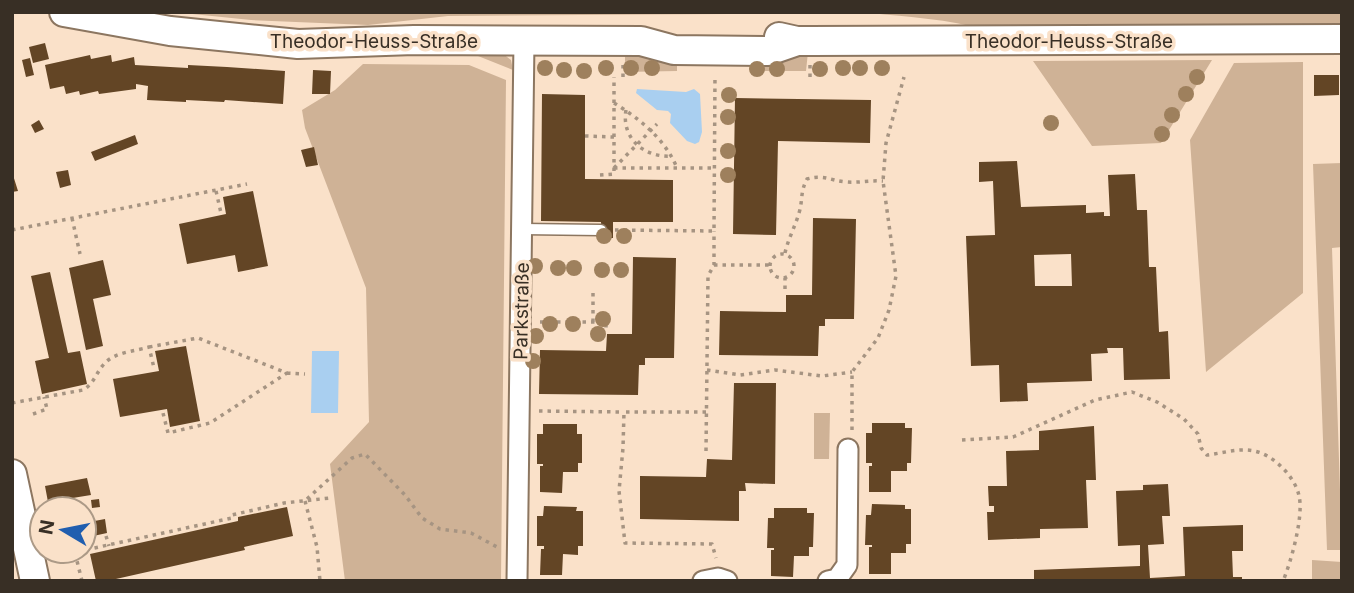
<svg xmlns="http://www.w3.org/2000/svg" width="1354" height="593" font-family="Inter,sans-serif">
	<style>
		.green { fill: #cfb296 }
		.water { fill: #a9cff0 }
		.building { fill: #634525; fill-rule: evenodd }
		.lines { fill: none; stroke-linecap: round; stroke-linejoin: round }
		.lane-casing { stroke: #8c7660; stroke-width: 13 }
		.street-casing { stroke: #8c7660; stroke-width: 23 }
		.secondary-casing { stroke: #8c7660; stroke-width: 32 }
		.path { stroke: #a69482; stroke-width: 3.5; stroke-dasharray: 3.5 5; stroke-linecap: butt }
		.lane { stroke: #fff; stroke-width: 10 }
		.street { stroke: #fff; stroke-width: 19 }
		.secondary { stroke: #fff; stroke-width: 28 }
		.tree { fill: #9e805d }
		.labels { text-anchor: middle; stroke-width: 7; stroke-linejoin: round; paint-order: stroke }
		.street-label { font-size: 19px; fill: #382f25; stroke: #fae1c9 }
	</style>
	<rect width="100%" height="100%" fill="#fae1c9"/>
	<path class="green" d="M173 12H1342V28L986 30C948 19 909 17 870 13L448 16 368 25 251 20Z
		M468 52 502 53 511 60 513 70Z
		M625 52 677 64V71L625 72Z
		M808 52 806 71H756V64Z
		M1212 60 1161 143 1092 146 1033 61Z
		M1303 62V293L1206 372 1190 140 1234 63Z
		M363 64 469 65 506 80 501 581H345L330 464 369 422 366 288 305 128 302 110 335 90Z
		M1342 163V247L1332 248 1342 550H1327L1313 164Z
		M814 413H830L829 459H814Z
		M1312 560 1342 562V581H1312Z"/>
	<path class="water" d="M637 89 686 92 694 89 700 94 702 132 699 142 695 144 687 141 670 123 671 114 668 111 657 110 636 93Z
		M312 351H339L338 413H311Z"/>
	<path class="building" d="M45 43 49 59 33 63 29 47Z
		M90 55 91 59 111 55 112 62 134 57 135 65 188 68V65L227 67 285 71 283 104 225 100 224 102 186 100V102L147 100 148 86 136 84V89L99 94 98 91 80 95 79 91 66 94 64 86 50 89 45 65Z
		M30 58 34 75 26 77 22 60Z
		M313 70 331 71 330 94H312Z
		M1314 75H1339V95L1314 96Z
		M542 94 585 95V179L673 180V222H613V238H602L601 222 541 221Z
		M735 98 871 100 870 143 778 141 776 235 733 234Z
		M39 120 44 129 35 133 31 125Z
		M135 135 138 144 95 161 91 152Z
		M314 147 318 165 306 167 301 150Z
		M1017 161 1021 207 1086 205V213L1104 212V216H1110L1108 175 1135 174 1137 210H1147L1149 267H1156L1159 332 1168 331 1170 379 1124 380 1123 348H1107L1108 353 1091 354 1092 381 1027 383 1028 401 1000 402 999 365 971 366 966 236 995 235 993 181 979 182V162ZM1071 254 1072 286H1035L1034 255Z
		M68 170 71 185 60 188 56 172Z
		M12 172 18 191 12 192Z
		M253 191 268 266 238 272 235 255 187 264 179 224 226 214 223 197Z
		M813 218 856 219 854 319H825V326H819L818 356 719 355 720 311 786 312V295H812Z
		M633 257 676 258 674 358H645V365H639L638 395 539 394 540 350 606 351 607 334H632Z
		M103 260 111 295 93 299 103 346 86 350 69 268Z
		M50 272 68 353 80 351 87 384 42 394 35 361 49 358 31 276Z
		M186 346 200 421 170 427 167 409 120 417 113 379 159 371 155 351Z
		M734 383H776L775 484 745 483 746 491H739V521L640 519V476L706 477 707 459 732 460Z
		M872 423H905V428H912L911 463H907V471H891V492H869V466H872V463H866V433H872Z
		M543 424H577V434H582V463H578V472H563L562 493 540 492V466H543V464H537V434H543Z
		M1094 426 1096 480H1086L1088 528 1040 529V538L988 540 987 512H994V506H989L988 486H1007L1006 451 1039 450V431Z
		M87 478 91 495 48 502 45 486Z
		M1168 484 1170 516H1162L1164 544 1148 545 1150 578 1185 576 1183 527 1243 525V551H1232L1233 577H1242V581H1034V570L1140 566V545L1118 546 1116 491 1143 490V485Z
		M99 499 100 507 92 508 91 500Z
		M872 504 905 505V509H911V544H906V553H891V574H869V547H872V545H865L866 515H871Z
		M544 506 577 507 576 511H583V546H578V555L563 554 562 575H540L541 549H544V546H537V516H543Z
		M287 507 293 536 244 547 245 550 107 581H96L90 554 238 521V517Z
		M774 508H807V513H814L813 547H809V556H794L793 577 771 576V550H774V548H767L768 518H774Z
		M105 519 107 533 84 538V523Z"/>
	<g class="lines">
		<g class="lane-casing">
			<path id="lane" d="M522 229 601 230"/>
		</g>
		<g class="street-casing">
			<path id="street" d="M517 581 524 41
				M703 581 718 578 727 581
				M828 581 837 579 847 565 848 449"/>
		</g>
		<g class="secondary-casing">
			<path id="secondary" d="M64 12 170 31 298 44 414 40 641 41 674 50 768 51 797 41
				M779 37 797 41H810L1342 39
				M12 474 35 581"/>
		</g>
		<path class="path" d="M623 77V65
			M810 77V65
			M614 103C640 119 665 139 677 168
			M626 110C621 138 644 158 672 156
			M585 136 614 137
			M614 168H715
			M614 168 657 124
			M600 175 614 174V77
			M216 191 221 213
			M72 218 80 254
			M12 230 247 184
			M615 230 714 231 715 75
			M785 253C788 239 795 227 799 213 803 200 800 192 807 179 824 174 831 181 847 182 859 183 870 180 883 181
			M770 266a12 12 0 1 1 24 0a12 12 0 1 1-24 0Z
			M714 265H770
			M785 289V278
			M540 322H606V332
			M593 322V290
			M149 347 198 338 287 373 210 423 168 433 163 413
			M707 370 740 375 775 370 822 376 852 372
			M287 373 305 374
			M12 403 83 390C95 383 96 372 105 363 115 352 136 351 149 347L154 368
			M539 411 624 412
			M706 412H624L623 448 619 491 625 543 712 544 716 558
			M33 414 47 409 44 397
			M852 430V372L878 338 889 310 896 276 883 181 886 143 904 77
			M962 440 1013 437 1095 400 1132 392 1157 402 1184 419 1198 434 1201 448 1207 455C1225 453 1243 446 1261 453 1277 459 1296 479 1299 496 1304 516 1291 562 1283 581
			M706 451 708 276 714 265V231
			M307 499 352 458 365 454 405 495 422 518 440 529 471 533 499 548
			M305 501 317 547 320 581
			M106 536 109 546
			M75 553 82 581
			M53 557 232 518V515L284 503 330 498"/>
		<use href="#lane" class="lane"/>
		<use href="#street" class="street"/>
		<use href="#secondary" class="secondary"/>
	</g>
	<g class="tree">
		<circle cx="545" cy="68" r="8"/>
		<circle cx="606" cy="68" r="8"/>
		<circle cx="631" cy="68" r="8"/>
		<circle cx="652" cy="68" r="8"/>
		<circle cx="843" cy="68" r="8"/>
		<circle cx="860" cy="68" r="8"/>
		<circle cx="882" cy="68" r="8"/>
		<circle cx="757" cy="69" r="8"/>
		<circle cx="777" cy="69" r="8"/>
		<circle cx="820" cy="69" r="8"/>
		<circle cx="564" cy="70" r="8"/>
		<circle cx="584" cy="71" r="8"/>
		<circle cx="1197" cy="77" r="8"/>
		<circle cx="1186" cy="94" r="8"/>
		<circle cx="729" cy="95" r="8"/>
		<circle cx="1172" cy="115" r="8"/>
		<circle cx="728" cy="117" r="8"/>
		<circle cx="1051" cy="123" r="8"/>
		<circle cx="1162" cy="134" r="8"/>
		<circle cx="728" cy="151" r="8"/>
		<circle cx="728" cy="175" r="8"/>
		<circle cx="604" cy="236" r="8"/>
		<circle cx="624" cy="236" r="8"/>
		<circle cx="535" cy="266" r="8"/>
		<circle cx="558" cy="268" r="8"/>
		<circle cx="574" cy="268" r="8"/>
		<circle cx="602" cy="270" r="8"/>
		<circle cx="621" cy="270" r="8"/>
		<circle cx="603" cy="319" r="8"/>
		<circle cx="550" cy="324" r="8"/>
		<circle cx="573" cy="324" r="8"/>
		<circle cx="598" cy="334" r="8"/>
		<circle cx="536" cy="336" r="8"/>
		<circle cx="533" cy="361" r="8"/>
	</g>
	<g class="labels">
		<g class="street-label">
			<text x="374" y="48">Theodor-Heuss-Straße</text>
			<text x="1069" y="48">Theodor-Heuss-Straße</text>
			<text transform="translate(521 311) rotate(-89)" y="7">Parkstraße</text>
		</g>
	</g>
	<rect width="1354" height="593" fill="none" stroke="#382f25" stroke-width="28"/>
	<g transform="translate(63 530) rotate(280)"><circle r="33" fill="#fae1c9" stroke="#ac9a87" stroke-width="2"/>
	<path d="M0-5L12 26L0 18L-12 26Z" fill="#205eaf"/>
	<text y="-10" font-size="19" font-weight="bold" text-anchor="middle" fill="#382f25">N</text>
	</g>
</svg>
